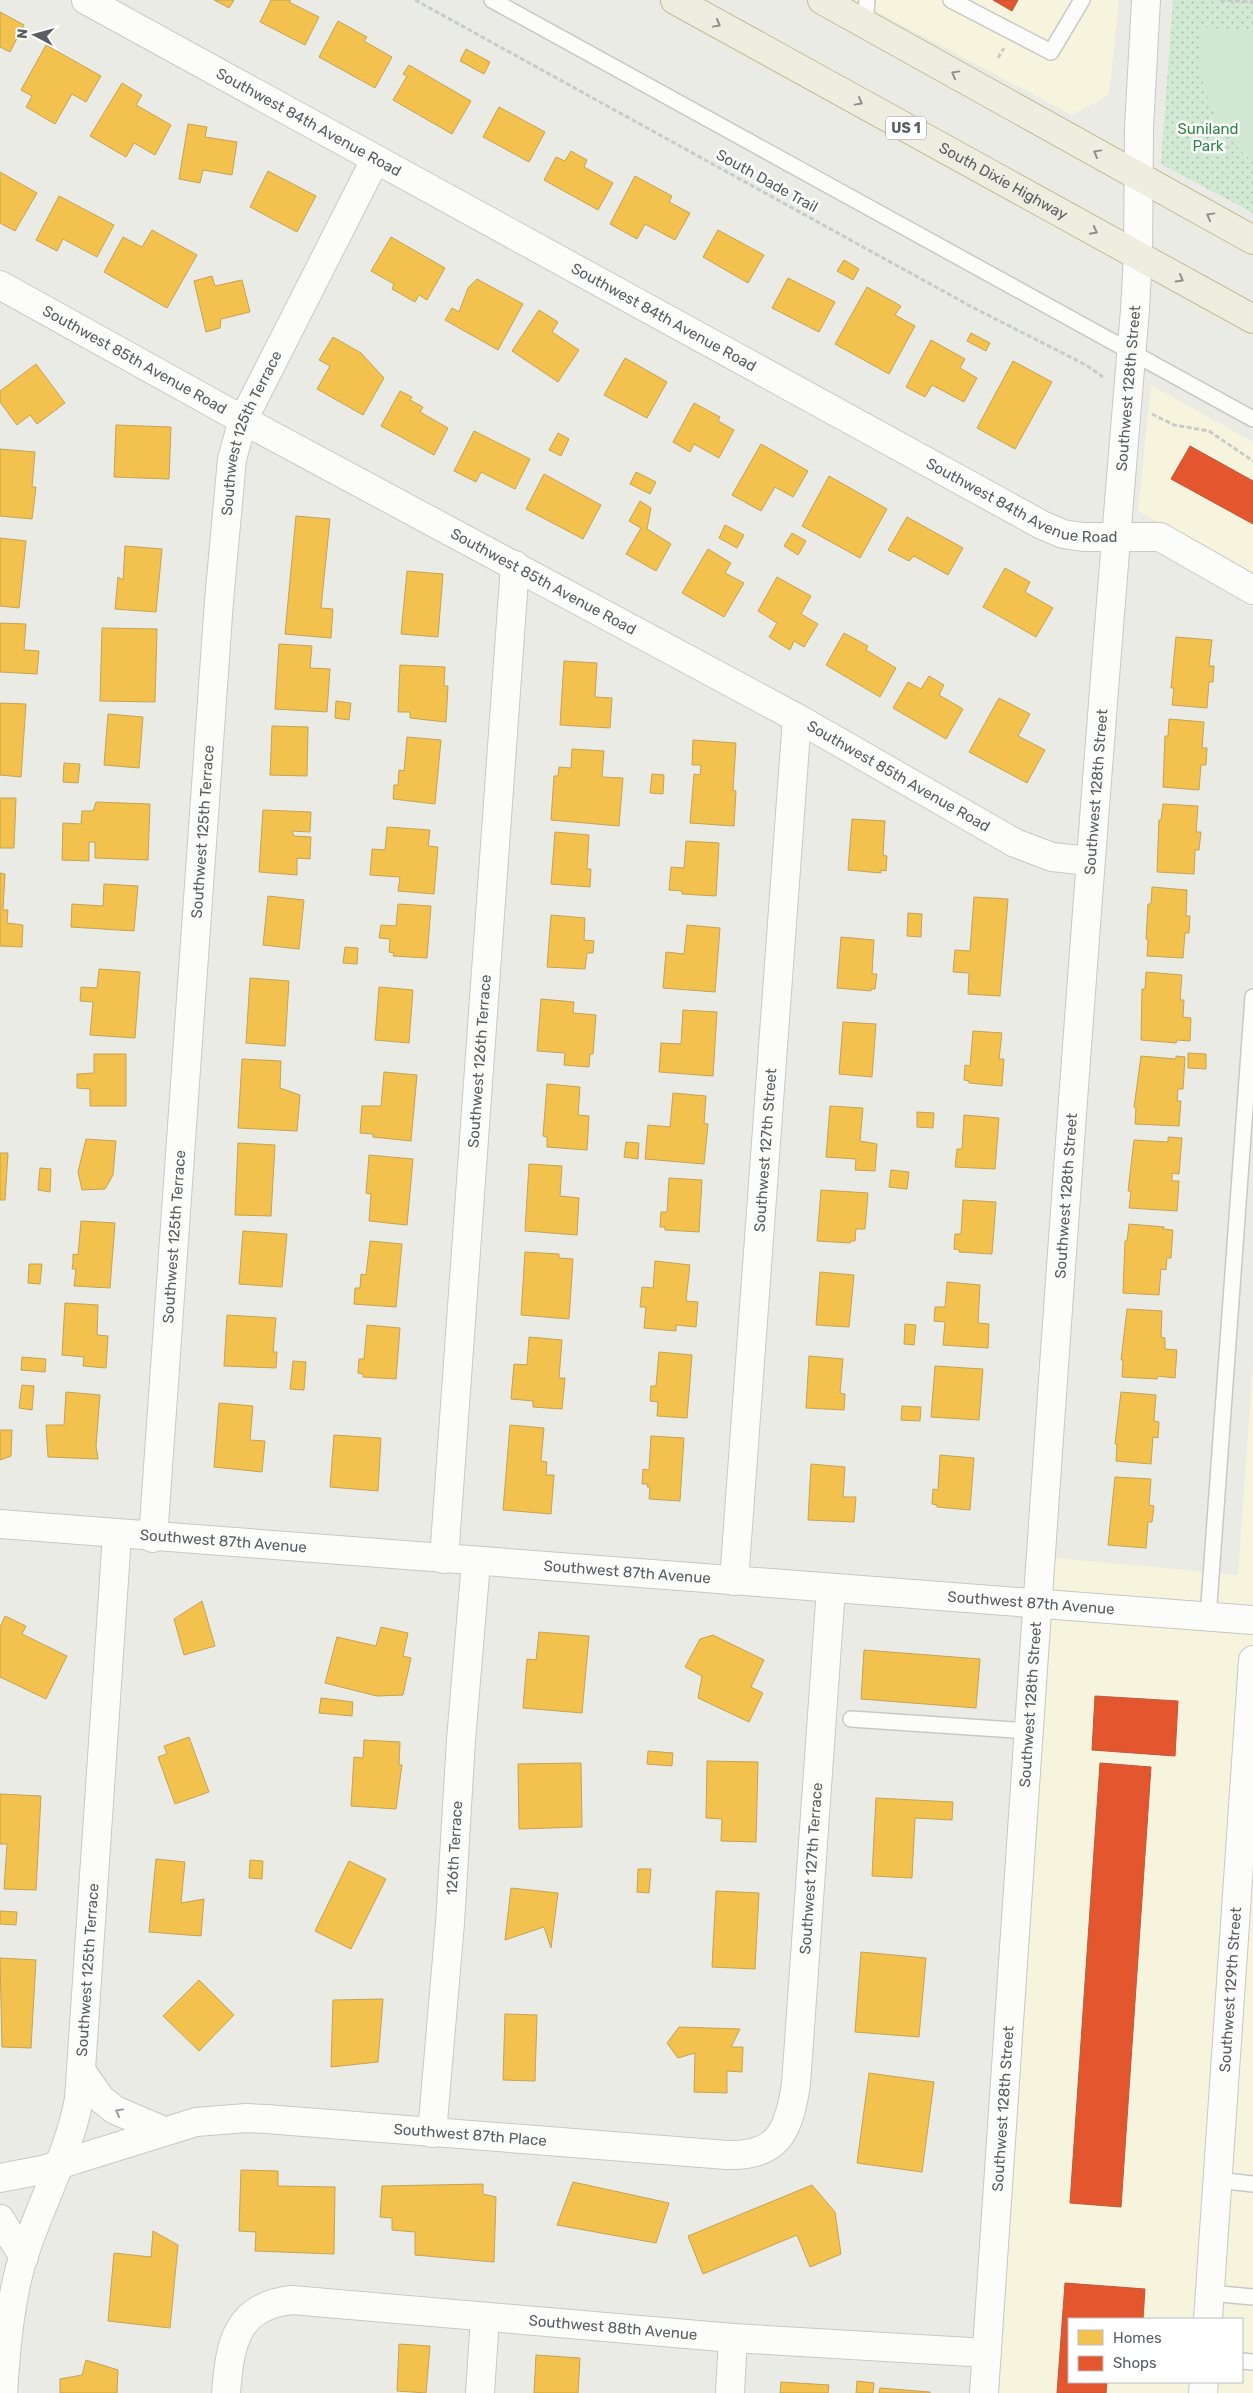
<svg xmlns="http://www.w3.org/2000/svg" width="1253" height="2393" font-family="Rubik,sans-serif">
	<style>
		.commercial { fill: #f6f4dd; fill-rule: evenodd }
		.grass { fill: url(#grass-dots) }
		.garden { fill: #d1e9d2 }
		.homes { fill: #f2c14e; stroke: #c4a355 }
		.shops { fill: #e4572e; stroke: #bb593e }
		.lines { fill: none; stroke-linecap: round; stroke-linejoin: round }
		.lane-casing { stroke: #c8c9c7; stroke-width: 18 }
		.street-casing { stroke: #c8c9c7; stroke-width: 30 }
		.secondary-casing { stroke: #c7c7c7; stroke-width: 30 }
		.highway-casing { stroke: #c3bc92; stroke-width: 30 }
		.path { stroke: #c7ccca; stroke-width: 3; stroke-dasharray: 5 2.5; stroke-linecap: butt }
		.lane { stroke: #fcfcfb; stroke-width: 15 }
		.street { stroke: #fcfcfb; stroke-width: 28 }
		.secondary { stroke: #fcfcfb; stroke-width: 28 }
		.highway { stroke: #eeeee0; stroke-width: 28 }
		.oneway { stroke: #8e908f }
		.oneway2 { stroke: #9b9da0 }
		.labels { text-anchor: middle; stroke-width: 5; stroke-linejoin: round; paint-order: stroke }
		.shield { fill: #fff; stroke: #8c8e92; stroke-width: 1 }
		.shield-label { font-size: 14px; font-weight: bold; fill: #5a5d64 }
		.street-label { font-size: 15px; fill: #5a5d64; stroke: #fff }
		.park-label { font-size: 15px; fill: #2f8641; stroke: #fff }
	</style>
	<defs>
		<pattern id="grass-dots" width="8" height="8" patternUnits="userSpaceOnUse" patternTransform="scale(1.25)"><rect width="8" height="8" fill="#d1e9d2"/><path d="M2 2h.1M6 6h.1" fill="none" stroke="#adc0ae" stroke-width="1.8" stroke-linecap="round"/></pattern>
	</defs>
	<rect width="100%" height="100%" fill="#ebebe5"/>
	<path class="commercial" d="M855 0H1119L1109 95 1072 115Z
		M1151 385 1253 442V575L1138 511Z
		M1253 1362V2393H997L1055 1558 1238 1575ZM1069 2319H1242V2382H1069Z"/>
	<path class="grass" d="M1173 0H1253V213L1161 164Z"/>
	<path class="garden" d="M1200 27 1253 32V162C1212 128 1194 80 1200 27Z"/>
	<path class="homes" d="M214 0H234L229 8Z
		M271 0H291L289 2 319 17 305 45 260 22Z
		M0 12 24 25 10 52 0 47Z
		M338 21 367 37 364 41 392 57 375 88 319 57Z
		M46 45 101 76 86 102 72 94 55 124 26 107 32 96 21 90Z
		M466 49 490 62 484 74 460 61Z
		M409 65 471 101 452 134 393 100 407 76 403 74Z
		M122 83 142 95 136 105 171 125 155 155 134 143 126 157 90 136Z
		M499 107 545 132 529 162 483 137Z
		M188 124 207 127 205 137 237 142 232 175 203 170 200 183 179 179Z
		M571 151 587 160 584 167 613 183 598 210 544 180 556 157 565 161Z
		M268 171 316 196 297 232 250 207Z
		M0 172 37 193 15 231 0 223Z
		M635 176 672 196 669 202 690 213 675 240 645 224 637 239 610 224Z
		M59 196 114 225 97 257 63 239 57 251 36 240Z
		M152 230 197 255 167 308 104 272 123 237 142 247Z
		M718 230 764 255 748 283 703 257Z
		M391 237 445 268 427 300 419 295 415 302 392 289 394 284 371 271Z
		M844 260 859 269 853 280 837 271Z
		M212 276 215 286 242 280 250 312 221 319 220 328 206 332 194 281Z
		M788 278 835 302 819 332 772 308Z
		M477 279 523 304 498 350 445 320 452 308 459 312 468 288Z
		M867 287 901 306 895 315 915 326 889 374 835 344Z
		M539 310 558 322 552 332 579 350 558 382 512 351Z
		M971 333 990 343 986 351 967 341Z
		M333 337 361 353 384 378 363 415 317 389 330 366 319 360Z
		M931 340 965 359 960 368 977 378 964 402 932 385 925 397 906 387Z
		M625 358 667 382 647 418 604 395Z
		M1013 361 1052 382 1015 449 977 428Z
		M36 364 65 403 37 424 30 415 17 425 0 402V391Z
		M400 391 412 397 410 400 423 407 420 412 448 428 434 455 381 426Z
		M694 403 720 417 718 421 734 430 719 458 694 444 690 452 673 442Z
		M116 425 171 427 169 479 114 477Z
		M474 431 530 459 515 489 481 472 476 482 454 471Z
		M558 433 569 439 561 456 549 450Z
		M761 444 808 471 793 497 775 487 761 511 732 495Z
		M0 449 35 452 32 487H36L32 519 0 516Z
		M636 472 656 482 650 494 630 484Z
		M544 474 601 505 583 539 526 509Z
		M829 476 887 509 860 558 802 526Z
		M640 501 651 508 647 529 671 544 656 571 626 554 641 528 629 521Z
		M296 516 330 519 321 608 333 609 331 638 285 634Z
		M907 517 963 548 948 575 914 556 909 561 888 550Z
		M725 525 744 535 737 548 719 538Z
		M792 533 806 541 798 555 784 546Z
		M0 538 26 541 19 608 0 606Z
		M125 546 162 549 156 612 115 609 118 577 123 580Z
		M708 549 731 563 725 573 744 583 724 617 682 593Z
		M1005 568 1030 582 1025 592 1053 608 1036 637 983 607Z
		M407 571 443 574 438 637 401 634Z
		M777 577 811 596 801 614 818 624 804 647 794 641 790 650 769 637 777 623 758 611Z
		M0 623 26 624 24 650 39 651 37 674 0 672Z
		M102 628 157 629 155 702 100 701Z
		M844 633 868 646 866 650 896 668 880 697 826 665Z
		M1176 637 1212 640 1209 666H1214L1213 682H1209L1207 708 1172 705 1174 688H1171Z
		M279 644 312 646 310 668 330 669 327 712 275 709Z
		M564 661 597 663 595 697 612 698 610 728 560 725Z
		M400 665 445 667 444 686H448L446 722 410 718V712H398Z
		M929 676 944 685 939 695 963 709 946 739 893 708 908 682 921 689Z
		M999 698 1030 714 1018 736 1045 750 1027 783 969 752Z
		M336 701 351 703 349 720 335 718Z
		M0 703 26 704 21 777 0 775Z
		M108 714 143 717 139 768 104 765Z
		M1169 719 1204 722 1202 748H1207L1206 765H1201L1199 790 1163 787 1165 736H1168Z
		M272 726 308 727 307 776 270 775Z
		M407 737 441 740 435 804 393 799 394 785H398L399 770 404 771Z
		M693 740 736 743 733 790 736 791 734 826 690 823 694 774 700 775 701 765H692Z
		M572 749 604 751 602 777 623 778 619 826 551 820 554 776H558L559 767 571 768Z
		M64 763 80 764 78 783 63 782Z
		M652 774 664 775 663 794 650 793Z
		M0 798H16L14 848H0Z
		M96 802 150 804 148 860 95 858V842H89V861L62 860 63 823 81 824 82 811H93Z
		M1163 804 1198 806 1196 832H1201L1199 850H1195L1194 874 1157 872 1159 820H1161Z
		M263 810 311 812 310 832 292 831 294 836 311 837 310 859 297 858V875L259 872Z
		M852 819 885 821 883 855 887 856 886 871 881 870V873L848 870Z
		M387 827 430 830 428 846 438 847 434 894 398 891 400 877 370 875 372 849 385 850Z
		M555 832 589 835 587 869H591L590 887 551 884Z
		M686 841 719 843 716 896 682 894V891L669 890 671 867 684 868Z
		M0 873 5 874 3 910H8L7 923 23 925 22 947 0 946Z
		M104 884 138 886 134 931 71 927 72 904 103 906Z
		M1152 887 1187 890 1186 916H1190L1189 933H1185L1183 958 1147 956 1148 939H1146L1148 904H1151Z
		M268 896 304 900 299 949 263 945Z
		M974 897 1008 899 1000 996 968 994 969 973 953 972 955 950 970 951Z
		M398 904 431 906 427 958 393 956 394 953 389 952 390 939 379 938 381 925 396 926Z
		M908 913 922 914 921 937 907 936Z
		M551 915 585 918 584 940 594 941 593 953H587L585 969 547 967Z
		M687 925 720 928 715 992 663 988 666 952 684 954Z
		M841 937 874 940 872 974H877L875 989H871V991L837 988Z
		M345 947 358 948 357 964 343 963Z
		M99 969 140 972 135 1038 90 1035 93 1002 80 1001 81 987 97 988Z
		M1146 972 1182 975 1180 1000H1184L1183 1017 1191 1018 1190 1041 1177 1040 1176 1043 1141 1040 1142 989H1145Z
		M250 978 289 981 285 1046 246 1043Z
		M379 987 413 990 409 1043 375 1040Z
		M541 999 574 1002 573 1013 596 1015 593 1054H590L589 1067 564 1065 565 1053 537 1051Z
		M683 1010 717 1012 713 1076 659 1072 661 1043 681 1044Z
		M843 1022 876 1024 872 1077 839 1074Z
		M973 1031 1002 1033 999 1059H1004L1002 1086 969 1083V1081L964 1080 965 1065 970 1066Z
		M1188 1053 1206 1054V1069L1188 1068Z
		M94 1054H126V1106H90V1089L77 1088V1074L94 1073Z
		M1141 1056 1176 1059V1056L1185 1057 1183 1089H1178L1177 1101H1181L1179 1126 1135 1124 1136 1108 1134 1107Z
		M242 1059 281 1061 280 1088 300 1095 297 1131 238 1128Z
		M384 1072 417 1075 411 1141 373 1137V1134L360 1133 362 1106H381Z
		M547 1084 580 1087 578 1115 589 1116 587 1150 547 1147V1137L543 1136Z
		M673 1093 706 1096 704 1123 708 1124 704 1164 645 1159 648 1125 670 1127Z
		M830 1106 863 1108 860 1141 877 1144 875 1171 855 1170 856 1159 826 1157Z
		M917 1112 934 1113 933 1128 917 1127Z
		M964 1115 999 1118 995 1169 955 1167 957 1149H962Z
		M1168 1137 1182 1138 1179 1174 1172 1173V1181H1179L1177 1211 1129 1208 1131 1191H1128L1134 1140 1168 1142Z
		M86 1139 116 1141 113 1175 105 1189 82 1190 78 1172Z
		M626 1142 639 1143 638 1159 624 1157Z
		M238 1143 275 1145 271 1216 235 1215Z
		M0 1153H8L5 1200H0Z
		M369 1155 413 1159 407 1225 369 1221 371 1194 366 1193Z
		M529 1164 562 1166 560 1196 579 1198 577 1235 525 1231Z
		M40 1168 51 1169 50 1192 38 1190Z
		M891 1170 909 1172 907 1189 889 1187Z
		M669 1178 702 1180 699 1232 665 1230V1227H660L661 1212H667Z
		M821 1190 868 1193 865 1229H856L855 1241H851L850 1243 817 1241Z
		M963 1200 996 1202 992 1254 959 1252 960 1250 954 1249 955 1234H961Z
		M81 1221 115 1223 110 1288 74 1286 76 1269H72L73 1262V1254L78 1255Z
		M1129 1224 1164 1227 1163 1229 1173 1230 1171 1258H1167L1166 1270 1161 1269 1159 1295 1123 1293 1125 1241H1127Z
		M243 1231 287 1234 282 1287 239 1284Z
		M370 1241 402 1244 396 1307 354 1304 355 1288H360L361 1274 366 1275Z
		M525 1252 559 1254V1258L573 1259 569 1319 521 1315Z
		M655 1261 690 1265 686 1301 698 1302 696 1327 676 1325V1331L644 1328 646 1307H640L642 1287 653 1288Z
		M29 1264H42L40 1284 28 1283Z
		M820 1272 854 1275 849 1327 816 1325Z
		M947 1282 980 1285 978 1323 989 1324 988 1348 943 1345 945 1322 934 1321 935 1307H945Z
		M65 1303 98 1305 97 1335 108 1336 106 1368 83 1366 84 1357 62 1355Z
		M1127 1309 1162 1311 1161 1337 1165 1338V1349L1177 1350 1175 1378 1158 1376 1157 1379 1122 1377 1123 1360H1121Z
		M227 1315 276 1318 273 1352H277L276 1368 224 1366Z
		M905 1324 916 1325 914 1345 904 1344Z
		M367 1325 400 1328 396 1379 363 1377V1374L358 1373 359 1359H364Z
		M529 1337 562 1340 559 1378H565L562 1409 533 1407V1401L511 1399 514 1364 527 1365Z
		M659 1352 692 1355 687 1418 657 1416 658 1402 650 1401 651 1386H656Z
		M809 1356 843 1359 840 1393 845 1394 844 1410 806 1408Z
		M22 1357 46 1359 45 1372 21 1370Z
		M293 1361 306 1362 304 1390 290 1389Z
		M935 1366 983 1369 979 1420 931 1417Z
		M22 1385 34 1386 32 1410 19 1408Z
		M66 1392 100 1395 96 1446 98 1459 48 1457 46 1425H64Z
		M1121 1392 1156 1395 1154 1421 1159 1422 1158 1438 1153 1437 1151 1464 1116 1461 1117 1444H1115Z
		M219 1403 253 1406 250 1440 265 1441 262 1472 214 1467Z
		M902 1406 921 1407 920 1421 901 1420Z
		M510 1425 544 1428 541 1461 547 1462 546 1475H554L551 1514 503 1510Z
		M0 1430H12L11 1456 0 1460Z
		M334 1435 381 1438 378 1491 330 1487Z
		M651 1436 684 1438 680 1501 649 1499 650 1487H647L648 1484H642L643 1469 649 1470Z
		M940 1455 974 1458 970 1510 937 1507V1505L932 1504 933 1489 938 1490Z
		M811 1464 845 1467 843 1497H856L854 1522 808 1520Z
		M1115 1477 1151 1479 1149 1505 1154 1506 1152 1522H1148L1146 1548 1108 1545Z
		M202 1601 215 1646 184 1655 174 1619Z
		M5 1616 26 1626 22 1634 67 1656 46 1699 0 1677V1627Z
		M381 1627 408 1633 403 1656 411 1658 403 1695 377 1696 325 1683 337 1637 376 1646Z
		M539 1632 589 1636 582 1713 523 1708 527 1659 536 1660Z
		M713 1635 764 1660 751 1687 763 1693 749 1722 698 1698 702 1676 685 1667 700 1639Z
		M864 1650 980 1659 976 1708 861 1699Z
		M321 1698 353 1702 352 1716 319 1713Z
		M189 1737 209 1792 175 1804 158 1757 167 1754 164 1746Z
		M364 1740 400 1742 399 1765H402L396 1809 351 1806 354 1757 363 1758Z
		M648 1751 673 1753 672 1766 647 1764Z
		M707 1761 758 1762 756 1842 721 1841 722 1819 706 1818Z
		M581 1763 582 1827 519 1829 518 1764Z
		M0 1794 41 1796 36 1890 4 1889 7 1844H0Z
		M876 1798 953 1802 952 1820 915 1818 912 1878 872 1876Z
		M156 1859 185 1862 181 1903 204 1899 201 1936 149 1932Z
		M250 1860 263 1861 262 1879 249 1878Z
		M349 1861 386 1879 351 1949 315 1931Z
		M638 1869H651L649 1893 637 1892Z
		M511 1888 558 1893 551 1948 544 1927 505 1940Z
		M716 1891 759 1893 755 1969 712 1967Z
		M0 1911 17 1912 16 1925 0 1924Z
		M861 1952 926 1958 919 2037 855 2032Z
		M0 1958 36 1960 31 2048 2 2047Z
		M199 1980 234 2015 199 2051 163 2016Z
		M383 1999 378 2062 331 2067 333 2000Z
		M505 2014 537 2015 535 2081 503 2080Z
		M679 2027 740 2029 731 2047H743L742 2072 727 2071V2093L694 2092 695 2053 678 2058 667 2043Z
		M869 2073 934 2082 922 2172 857 2163Z
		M241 2170 278 2171V2186L335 2187 334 2254 255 2251 256 2232 239 2231Z
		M573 2182 669 2203 656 2243 557 2225Z
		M483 2184V2194L496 2197 494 2262 415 2255V2232L392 2230V2218L380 2217 382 2186Z
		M812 2185 835 2212 841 2254 810 2267 797 2235 703 2274 688 2236Z
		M153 2231 178 2245 170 2328 108 2321 114 2253 151 2257Z
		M399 2344 430 2346 426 2393 397 2391Z
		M536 2355 580 2358 578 2393H534Z
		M86 2360 118 2370 117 2393H60V2379L82 2375Z
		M857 2381 874 2383 873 2393H856Z
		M781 2382 829 2385 828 2393H780Z
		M880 2388 930 2392V2393H879Z"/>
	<path class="shops" d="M993 0H1018L1012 11Z
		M1190 446 1253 481V524L1171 479Z
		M1095 1696 1178 1701 1175 1756 1092 1750Z
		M1100 1763 1151 1767 1121 2207 1070 2203Z
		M1065 2283 1145 2289 1143 2319H1069V2382H1107L1106 2393H1057Z"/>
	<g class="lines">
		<g class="lane-casing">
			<path id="lane" d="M492 0 1253 419
				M951 0 1051 52 1082 0
				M865 24 867 0
				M1208 1618 1253 997
				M851 1719 1029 1731
				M1218 2180 1253 2184
				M1210 2293 1253 2297
				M1242 2361 1253 2362"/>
		</g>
		<g class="street-casing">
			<g id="street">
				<path id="s1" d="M86 0 1042 525 1063 534 1083 537H1160L1253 590"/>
				<path id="s2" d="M0 285 243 420 797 718 1015 843 1052 857 1090 861"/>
				<path id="s3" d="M153 1538 219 601 232 459 243 420 375 160"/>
				<path id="s4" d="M444 1559 515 565"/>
				<path id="s5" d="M734 1581 797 718"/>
				<path d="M82 2072 101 2099 115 2110 164 2131"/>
				<path id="s6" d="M432 2133 450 1923 461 1740 476 1562"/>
				<path id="s7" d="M0 2178 42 2170 196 2122 246 2118 266 2119 727 2155C779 2157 789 2130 796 2084L831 1588"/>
				<path d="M0 2219 24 2257"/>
				<path id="s8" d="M1208 2319 1253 1660"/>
				<path id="s9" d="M3 2393C6 2351 9 2309 20 2268 36 2211 68 2158 79 2099L117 1535"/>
				<path id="s10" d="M226 2393C230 2345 235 2306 292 2300L733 2338 987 2353"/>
				<path d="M480 2393 485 2318"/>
				<path d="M730 2393 733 2338"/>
				<path d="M1203 2393 1204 2382"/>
			</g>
		</g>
		<g class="secondary-casing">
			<g id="secondary">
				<path id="s11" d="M0 1524 1253 1620"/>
				<path id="s12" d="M984 2393C1031 1699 1076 1004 1135 310L1138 255 1139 128 1146 0"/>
			</g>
		</g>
		<g class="highway-casing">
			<g id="highway">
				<path id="s13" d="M675 0 1253 319"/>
				<path d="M822 0 1253 240"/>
			</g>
		</g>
		<path class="path" d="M415 0 972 307 1086 365 1103 377
			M1220 0 1253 2
			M998 58 1004 48
			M1152 414 1174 425 1209 431 1253 461"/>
		<use href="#lane" class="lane"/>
		<use href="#street" class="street"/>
		<use href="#secondary" class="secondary"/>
		<use href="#highway" class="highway"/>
	</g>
	<defs><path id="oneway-chevron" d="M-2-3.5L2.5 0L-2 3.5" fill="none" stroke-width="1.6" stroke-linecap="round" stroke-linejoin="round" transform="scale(1.25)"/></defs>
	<g class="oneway">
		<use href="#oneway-chevron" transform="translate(717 24) rotate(29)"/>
		<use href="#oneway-chevron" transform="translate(955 74) rotate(-151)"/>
		<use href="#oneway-chevron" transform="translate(859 102) rotate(29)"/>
		<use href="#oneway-chevron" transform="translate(1097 153) rotate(-151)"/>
		<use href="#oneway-chevron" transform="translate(1210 216) rotate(-151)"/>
		<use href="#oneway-chevron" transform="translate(1094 231) rotate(27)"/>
		<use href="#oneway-chevron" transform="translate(1180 279) rotate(30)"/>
	</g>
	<use class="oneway2" href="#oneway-chevron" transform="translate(119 2112) rotate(-151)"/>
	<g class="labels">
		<rect class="shield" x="886" y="116.5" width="40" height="23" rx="4"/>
		<g class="shield-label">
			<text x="906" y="133">US 1</text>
		</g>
		<g class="street-label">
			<text dy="5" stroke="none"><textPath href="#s1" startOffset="254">Southwest 84th Avenue Road</textPath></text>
			<text transform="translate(767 181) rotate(29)" y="5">South Dade Trail</text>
			<text dy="5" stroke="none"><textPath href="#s13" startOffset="375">South Dixie Highway</textPath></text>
			<text dy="5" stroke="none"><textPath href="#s1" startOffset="659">Southwest 84th Avenue Road</textPath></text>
			<text dy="5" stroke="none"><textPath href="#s2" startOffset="154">Southwest 85th Avenue Road</textPath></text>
			<text dy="5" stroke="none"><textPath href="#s12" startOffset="2010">Southwest 128th Street</textPath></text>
			<text dy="5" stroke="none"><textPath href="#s3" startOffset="1112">Southwest 125th Terrace</textPath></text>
			<text dy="5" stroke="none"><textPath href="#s1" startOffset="1064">Southwest 84th Avenue Road</textPath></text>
			<text dy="5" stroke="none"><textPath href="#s2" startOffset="619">Southwest 85th Avenue Road</textPath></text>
			<text dy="5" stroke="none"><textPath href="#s2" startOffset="1024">Southwest 85th Avenue Road</textPath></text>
			<text dy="5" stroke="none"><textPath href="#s12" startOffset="1605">Southwest 128th Street</textPath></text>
			<text dy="5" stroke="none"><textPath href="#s3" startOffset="708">Southwest 125th Terrace</textPath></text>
			<text dy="5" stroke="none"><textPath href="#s4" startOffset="499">Southwest 126th Terrace</textPath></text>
			<text dy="5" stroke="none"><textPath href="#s5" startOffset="432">Southwest 127th Street</textPath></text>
			<text dy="5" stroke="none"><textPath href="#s12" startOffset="1200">Southwest 128th Street</textPath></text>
			<text dy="5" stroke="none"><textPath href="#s3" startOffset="302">Southwest 125th Terrace</textPath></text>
			<text dy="5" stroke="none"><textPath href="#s11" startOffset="224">Southwest 87th Avenue</textPath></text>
			<text dy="5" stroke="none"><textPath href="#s11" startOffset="629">Southwest 87th Avenue</textPath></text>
			<text dy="5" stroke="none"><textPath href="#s11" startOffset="1034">Southwest 87th Avenue</textPath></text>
			<text dy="5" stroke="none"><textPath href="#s12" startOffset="690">Southwest 128th Street</textPath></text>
			<text dy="5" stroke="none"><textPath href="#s6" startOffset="286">126th Terrace</textPath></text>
			<text dy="5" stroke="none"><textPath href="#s7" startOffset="1066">Southwest 127th Terrace</textPath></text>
			<text dy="5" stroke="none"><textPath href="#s9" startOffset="435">Southwest 125th Terrace</textPath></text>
			<text dy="5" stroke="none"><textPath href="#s8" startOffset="330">Southwest 129th Street</textPath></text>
			<text dy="5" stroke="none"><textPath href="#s12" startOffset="285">Southwest 128th Street</textPath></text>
			<text dy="5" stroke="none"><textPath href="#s7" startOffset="479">Southwest 87th Place</textPath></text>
			<text dy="5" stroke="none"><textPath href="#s10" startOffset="450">Southwest 88th Avenue</textPath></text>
		</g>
		<g class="park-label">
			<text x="1208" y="134">Suniland<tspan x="1208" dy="17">Park</tspan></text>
		</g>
	</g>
	<rect x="1068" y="2318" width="175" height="65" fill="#ffffff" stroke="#bdbec1"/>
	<rect x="1078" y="2330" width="25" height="15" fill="#f2c14e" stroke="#bdbec1"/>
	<text x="1113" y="2343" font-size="15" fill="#5a5d64">Homes</text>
	<rect x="1078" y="2356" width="25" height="15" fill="#e4572e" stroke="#bdbec1"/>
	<text x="1113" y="2368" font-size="15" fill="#5a5d64">Shops</text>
	<g transform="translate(35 35) rotate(276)" stroke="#ffffff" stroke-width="4" paint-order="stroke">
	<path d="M0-4L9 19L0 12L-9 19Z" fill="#5a5d64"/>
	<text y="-8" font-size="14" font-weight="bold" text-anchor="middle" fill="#5a5d64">N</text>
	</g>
</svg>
